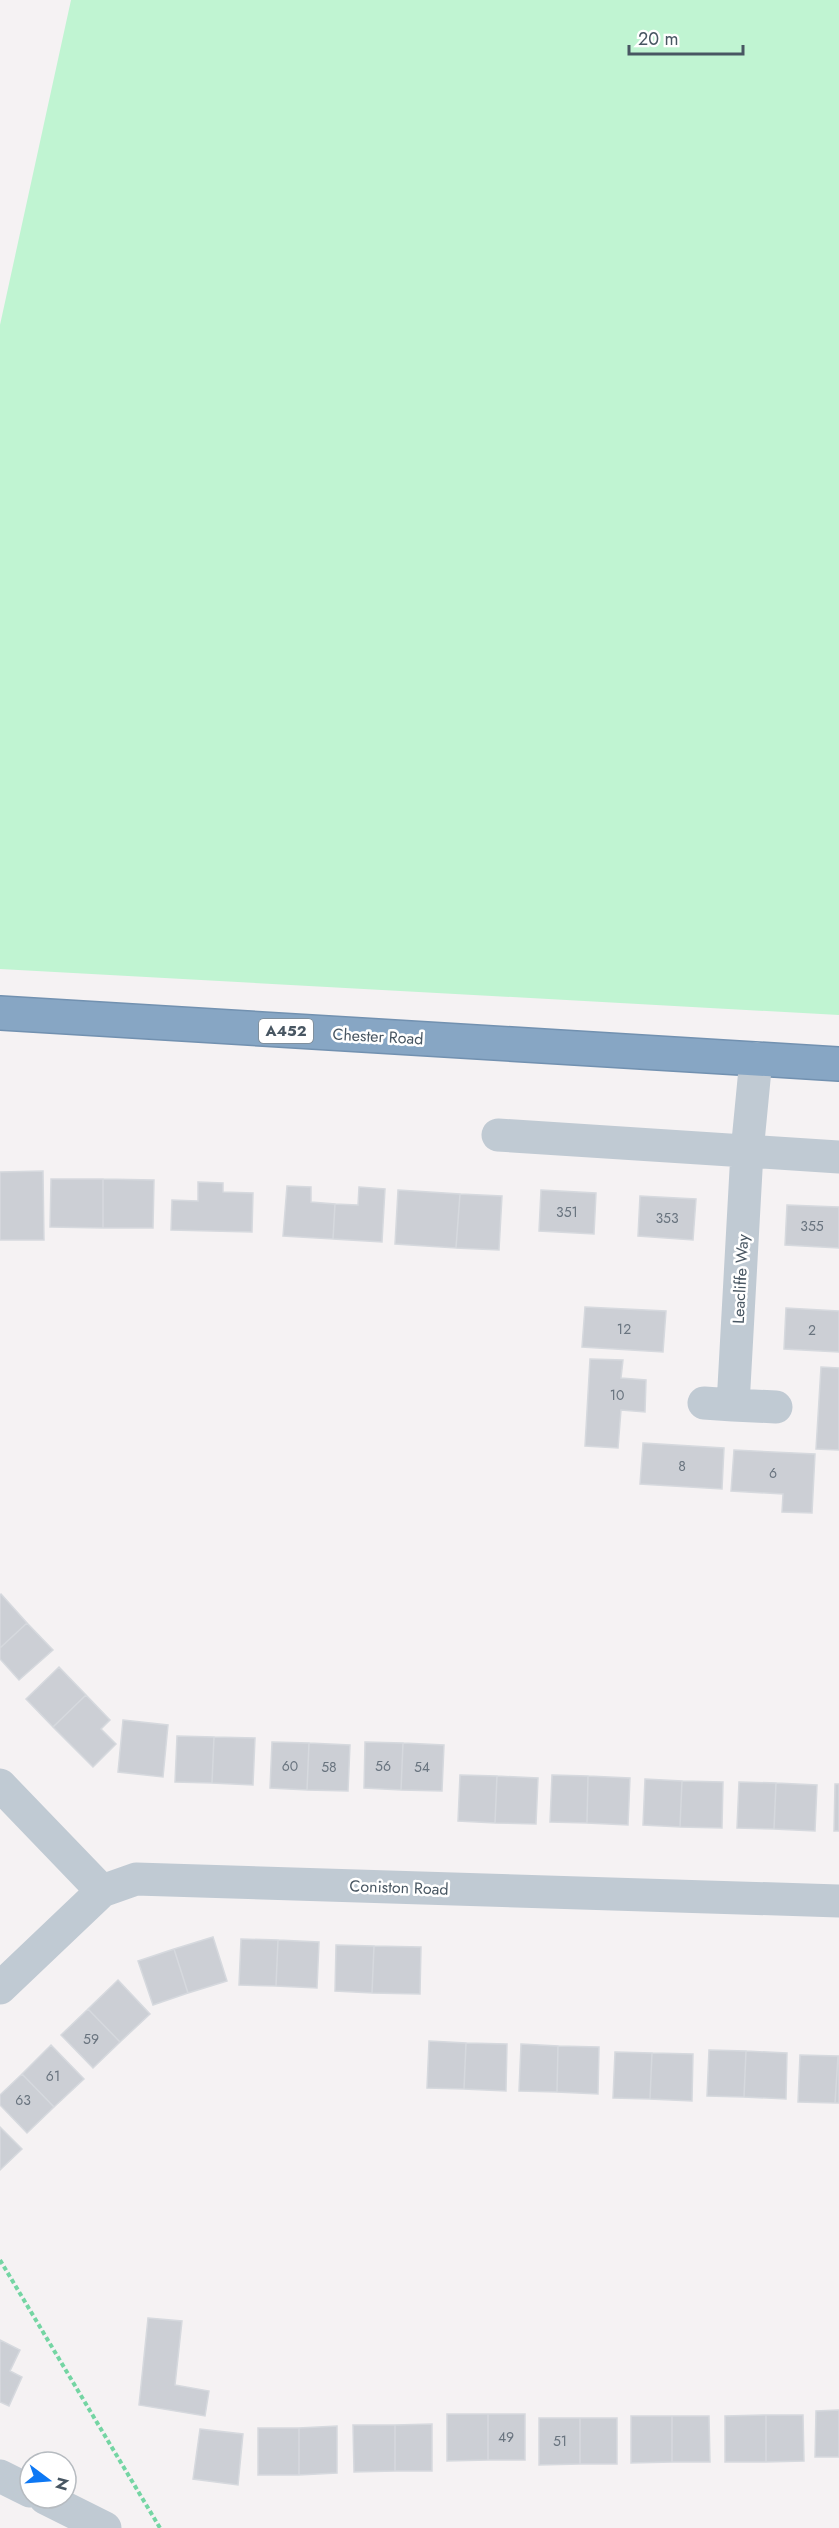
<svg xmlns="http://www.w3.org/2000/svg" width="839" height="2528" font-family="Jost,sans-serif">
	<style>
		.green { fill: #c0f4d2 }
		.building { fill: #cccfd5; stroke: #d6d9de; stroke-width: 1.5 }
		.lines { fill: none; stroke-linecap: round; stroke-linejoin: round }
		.highway-casing { stroke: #7291b0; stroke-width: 36 }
		.path { stroke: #74d5a3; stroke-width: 4; stroke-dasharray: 4.5 3; stroke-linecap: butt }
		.minor { stroke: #c0cad3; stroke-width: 33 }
		.highway { stroke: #87a6c4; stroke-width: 33 }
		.labels { text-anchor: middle; stroke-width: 5; stroke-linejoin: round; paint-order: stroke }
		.number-label { font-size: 14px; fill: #69747f }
		.shield { fill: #fff; stroke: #7f8991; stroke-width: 1.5 }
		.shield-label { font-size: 15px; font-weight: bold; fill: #485662 }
		.street-label { font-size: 16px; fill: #485662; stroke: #fff }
	</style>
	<rect width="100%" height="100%" fill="#f5f2f3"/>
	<path class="green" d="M71 0H839V1015L0 969V325Z"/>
	<path class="building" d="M43 1171 44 1240H0V1172Z
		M51 1179H103V1228L50 1227Z
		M103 1179 154 1180 153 1228H103Z
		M198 1182 223 1183V1192L253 1193 252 1232 171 1230 172 1200 198 1201Z
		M287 1186 311 1187V1202L335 1204 333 1239 283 1236Z
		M359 1187 385 1189 382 1242 333 1239 335 1204 358 1205Z
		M398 1190 460 1194 456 1248 395 1244Z
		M541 1190 596 1193 594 1234 539 1231Z
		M460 1194 502 1196 499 1250 456 1248Z
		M640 1196 696 1199 693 1240 638 1236Z
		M787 1205 839 1207V1248L785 1245Z
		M585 1307 666 1311 663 1352 582 1347Z
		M786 1308 839 1311V1352L784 1349Z
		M590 1359 623 1360 621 1378 646 1380 645 1412 621 1410 618 1448 585 1446Z
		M821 1367 839 1368V1450L816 1449Z
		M643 1443 724 1448 722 1489 640 1484Z
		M734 1450 815 1454 812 1513 782 1512 783 1494 731 1491Z
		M1 1594 27 1623 0 1648V1595Z
		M27 1623 53 1650 19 1680 0 1659V1648Z
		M59 1667 86 1695 53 1727 26 1699Z
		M86 1695 110 1720 101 1729 116 1744 93 1767 53 1727Z
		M123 1720 168 1725 163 1777 118 1772Z
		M177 1736 214 1737 212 1783 175 1782Z
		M214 1737 255 1738 253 1785 212 1783Z
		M272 1742 309 1743 307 1790 270 1788Z
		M365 1742 403 1743 401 1790 364 1788Z
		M309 1743 350 1745 348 1791 307 1790Z
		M403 1743 444 1745 442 1791 401 1790Z
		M460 1775 497 1776 495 1823 458 1821Z
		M552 1775 588 1776 587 1823 550 1822Z
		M497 1776 538 1778 536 1824 495 1823Z
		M588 1776 630 1778 628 1825 587 1823Z
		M645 1779 682 1781 680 1827 643 1825Z
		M682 1781 723 1782 722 1828 680 1827Z
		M739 1782 776 1783 774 1829 737 1828Z
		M776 1783 817 1785 815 1831 774 1829Z
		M835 1784H839V1831H834Z
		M213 1937 227 1981 188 1993 174 1949Z
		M241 1939 278 1940 276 1986 239 1985Z
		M278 1940 319 1942 317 1988 276 1986Z
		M336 1945 374 1946 372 1993 335 1991Z
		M374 1946 421 1947 420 1994 372 1993Z
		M174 1949 188 1993 153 2005 138 1961Z
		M118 1980 150 2014 120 2042 88 2009Z
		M88 2009 120 2042 93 2068 61 2035Z
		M429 2041 466 2043 464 2089 427 2088Z
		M466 2043 507 2044 506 2091 464 2089Z
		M521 2044 558 2046 557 2092 519 2091Z
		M51 2045 84 2079 54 2107 22 2074Z
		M558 2046 599 2047 598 2094 557 2092Z
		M709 2050 746 2051 744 2097 707 2096Z
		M746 2051 787 2053 786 2099 744 2097Z
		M615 2052 652 2053 650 2099 613 2098Z
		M652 2053 693 2054 692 2101 650 2099Z
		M800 2055 838 2056 835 2103 798 2102Z
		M838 2056H839V2103H835Z
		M22 2074 54 2107 27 2133 0 2105V2095Z
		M0 2127 22 2149 0 2170Z
		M148 2318 182 2321 175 2385 209 2391 205 2416 139 2405Z
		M0 2340 20 2350 10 2371 22 2377 9 2406 0 2402Z
		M839 2410V2457H815L816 2411Z
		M447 2414H488V2460L447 2461Z
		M488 2414H525V2460H488Z
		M766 2415H803L804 2461 766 2462Z
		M766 2415V2462H725V2416Z
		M631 2416H672V2462L631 2463Z
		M672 2416H709L710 2462H672Z
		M539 2418H580V2464L539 2465Z
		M580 2418H617V2464H580Z
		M432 2424V2471H395V2425Z
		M353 2425H395V2471L354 2472Z
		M337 2426V2473L299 2475V2428Z
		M258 2428H299V2475H258Z
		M200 2429 243 2434 238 2485 193 2479Z"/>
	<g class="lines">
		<g class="highway-casing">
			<path id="highway" d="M0 1013 839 1064"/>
		</g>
		<path class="path" d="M0 2260 160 2528"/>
		<path class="minor" d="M498 1135 839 1157
			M704 1403 733 1405 747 1152 756 1059
			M733 1405 776 1407
			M0 1785 102 1891
			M0 1988 102 1891 136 1879 839 1901
			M0 2476 30 2491
			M45 2498 105 2528"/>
		<use href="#highway" class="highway"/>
	</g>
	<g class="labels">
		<g class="number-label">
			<text x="567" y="1217">351</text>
			<text x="667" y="1223">353</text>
			<text x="812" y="1231">355</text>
			<text x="624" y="1334">12</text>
			<text x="812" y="1335">2</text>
			<text x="617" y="1400">10</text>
			<text x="682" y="1471">8</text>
			<text x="773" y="1478">6</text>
			<text x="290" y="1771">60</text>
			<text x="383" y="1771">56</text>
			<text x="329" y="1772">58</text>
			<text x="422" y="1772">54</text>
			<text x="91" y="2044">59</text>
			<text x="53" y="2081">61</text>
			<text x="23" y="2105">63</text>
			<text x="506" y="2442">49</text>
			<text x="560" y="2446">51</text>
		</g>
		<rect class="shield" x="259" y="1019" width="54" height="24" rx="4.5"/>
		<g class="shield-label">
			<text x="286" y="1036">A452</text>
		</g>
		<g class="street-label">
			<text transform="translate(378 1036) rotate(3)" y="6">Chester Road</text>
			<text transform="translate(740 1279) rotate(-87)" y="6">Leacliffe Way</text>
			<text transform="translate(399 1887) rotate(2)" y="6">Coniston Road</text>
		</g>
	</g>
	<g transform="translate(48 2480) rotate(106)"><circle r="28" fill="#ffffff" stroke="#b6bbc0" stroke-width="1.5"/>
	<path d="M0-4.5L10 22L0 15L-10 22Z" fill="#0d78f4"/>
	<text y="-9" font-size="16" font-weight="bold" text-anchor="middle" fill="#485662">N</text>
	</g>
	<path d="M629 45v9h114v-9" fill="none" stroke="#485662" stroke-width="3"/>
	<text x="638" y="45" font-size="18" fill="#485662" stroke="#ffffff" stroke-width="4.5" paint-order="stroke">20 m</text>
</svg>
